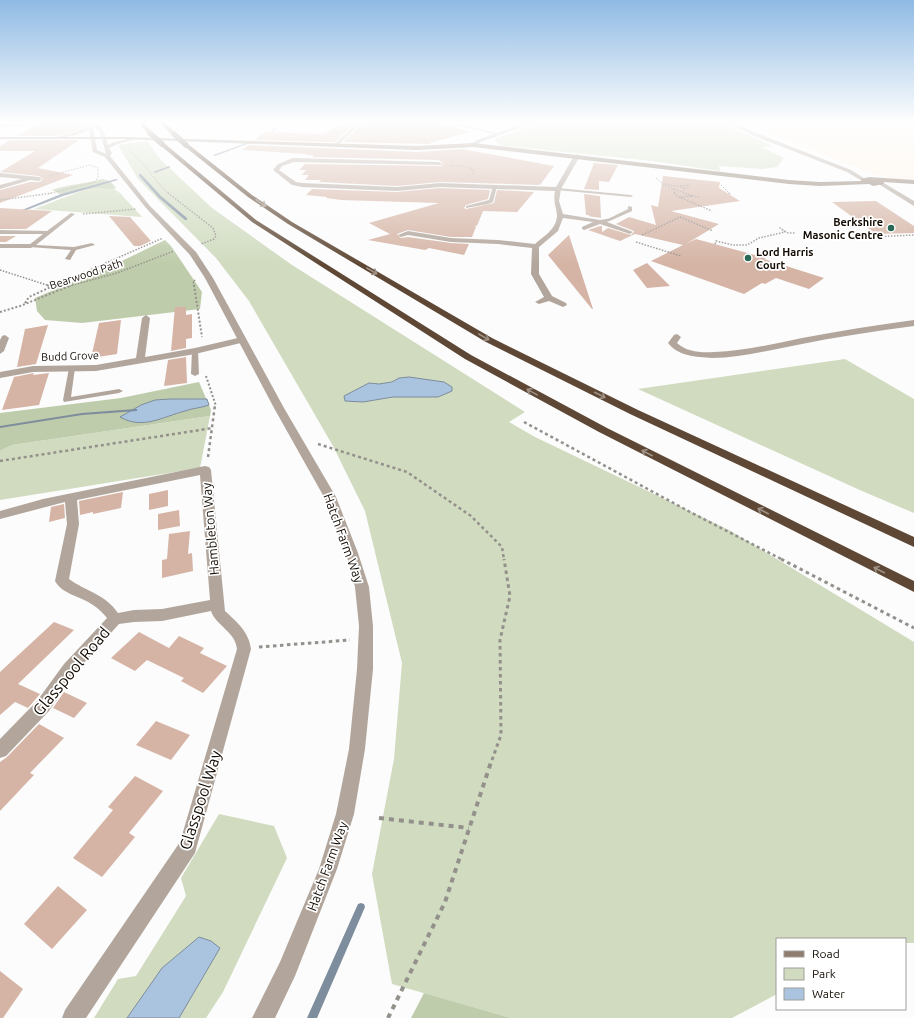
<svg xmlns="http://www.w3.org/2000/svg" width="914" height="1018" font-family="Ubuntu,sans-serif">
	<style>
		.built { fill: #fef2e5 }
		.green { fill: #d0dbbf }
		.forest { fill: #bfccab }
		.water { fill: #aac4df; stroke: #7d8d9d }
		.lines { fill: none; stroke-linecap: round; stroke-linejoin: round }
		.stream { fill: #7d8d9d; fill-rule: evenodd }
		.building { fill: #d5b4a5 }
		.path-far5 { stroke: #94918d; stroke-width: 1; stroke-dasharray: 1.5 1.5; stroke-linecap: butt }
		.path-far4 { stroke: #94918d; stroke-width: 1.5; stroke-dasharray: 1.5 1.5; stroke-linecap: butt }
		.path-far3 { stroke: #94918d; stroke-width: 2; stroke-dasharray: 2 2; stroke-linecap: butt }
		.path-far2 { stroke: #94918d; stroke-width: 2.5; stroke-dasharray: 3 3; stroke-linecap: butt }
		.path-far1 { stroke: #94918d; stroke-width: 3; stroke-dasharray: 3.5 3.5; stroke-linecap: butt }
		.path { stroke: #94918d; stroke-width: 4; stroke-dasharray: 5 5; stroke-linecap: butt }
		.service { fill: #b2a69c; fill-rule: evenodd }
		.minor { fill: #b2a69c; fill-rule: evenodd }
		.tertiary { fill: #b2a69c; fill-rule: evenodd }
		.secondary { fill: #8e7d6f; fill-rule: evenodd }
		.motorway { fill: #5e4734; fill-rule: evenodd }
		.motorway-bridge { stroke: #5e4734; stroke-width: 5.5 }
		.oneway { stroke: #9e9185 }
		.poi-dot { fill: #2a6956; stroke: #fff; stroke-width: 1.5 }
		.labels { text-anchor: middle; stroke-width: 3.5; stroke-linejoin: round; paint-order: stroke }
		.far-poi-label { font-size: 11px; font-weight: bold; fill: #140c04; stroke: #fff; text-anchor: end }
		.far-street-label { font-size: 11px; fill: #140c04; stroke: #fff }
		.street-label { font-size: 13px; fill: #140c04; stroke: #fff }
		.near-street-label { font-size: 16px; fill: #140c04; stroke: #fff }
	</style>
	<rect width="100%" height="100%" fill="#fcfcfc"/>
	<path class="built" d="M741 122H914V180H900L876 175Z"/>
	<path class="green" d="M542 122H718L773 146 761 147 784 158 777 167 763 169 719 166 720 171 652 161 498 145 495 139Z
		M147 141 161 160 212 208 292 265 525 412 509 422 535 437 729 530 914 642V943H905V939H777V994L732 1018H511L392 984 372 874 394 759 402 663 365 511 333 446 249 301 216 258 138 179 118 145Z
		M105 182 120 193 142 217 34 209Z
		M845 359 914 399V513L862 491 638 389Z
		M210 416 200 468 0 500V451L12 445Z
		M219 814 274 826 287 858 223 992 206 1018H94L118 979 136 976 186 896 181 878Z"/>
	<path class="forest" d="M102 179 110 181 116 188C109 190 107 188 101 188 87 188 73 192 60 194L52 190C69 184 85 184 102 179Z
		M165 240 171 246 202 292 200 309 82 323 45 320 37 311 35 298 126 259Z
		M199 382 211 410 210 416 12 445 0 451V413L121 398Z
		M424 993 511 1018H411Z"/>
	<path class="water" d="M409 377 444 382 452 387V391L438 397H393L363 402 345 401 344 396 369 383 379 384 392 382 399 378Z
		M170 399H207L209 405C201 408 193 408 185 411 162 417 143 430 120 417L141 405 155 400Z
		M199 937 211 941 220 948 179 1018H127L162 968Z"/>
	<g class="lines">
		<path class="stream" d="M288 122H291L278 127 268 136H266L276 127Z
			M249 142 250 143 215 156 213 155Z
			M169 166 171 167 155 173 153 172Z
			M139 174H141L161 196 187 218V220H185L159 198 139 176Z
			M116 179 118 180 63 196 19 213 17 212 61 194Z
			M135 409H137V411L82 415 0 428V426L82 413Z
			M361 903 364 904 365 907 317 1018H307L358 904Z"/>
	</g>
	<path class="building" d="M41 122H86L87 125 73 132 56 136H18Z
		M349 122 355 123 335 142 255 140 264 132 324 134 339 125Z
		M369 122H435L471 132 429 143 433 144 343 142 360 126V124L358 123 369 124Z
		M10 140H79L38 168 73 175 0 203V190L30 182H40L43 179 39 176 0 172 35 151H0V146Z
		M249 145 417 152 462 149 554 166 540 185 440 182 397 186 319 182 321 180H305L309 175H302L306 170H299L305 164 441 166 443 164 439 160 312 157 314 155H306L307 154 242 150Z
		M594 163 618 165 609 182 599 181V190L584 189Z
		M663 176 720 182 719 188 740 201 671 211 719 224 686 244 696 239 766 258 764 259 824 278 809 289 776 278 765 284 762 283 744 294 651 261 683 245 635 234 620 241 588 230 600 226H602V232L608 228 631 235 634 232V231L616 224 629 217 656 225 651 205 658 207Z
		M440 188 490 190 488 199 466 205 464 208 466 209 494 203 497 190 534 192 517 212 483 211 477 226 475 225 476 227 472 237H451L408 230 397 234 401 238 408 237 451 243 469 244 464 255 429 248 425 250 368 240 390 234 369 223 439 203 341 200 326 198 327 197 306 195 312 189 397 192Z
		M584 194 600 196 601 218 588 216 590 215H586Z
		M876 201 914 226V233L876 234 832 202Z
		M0 208 52 211 26 229H0Z
		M109 216 130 217 151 241 140 246H134Z
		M569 235 593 309H592L548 255Z
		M0 236H16L6 242H0Z
		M647 263 670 286 647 288 633 270Z
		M175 307H186V315L192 314V338L186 339V348L171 351Z
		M121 320 117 354 91 358 99 323Z
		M48 325 36 364 17 367 25 329Z
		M186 357 187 383 164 386 168 360Z
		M34 373 33 375 49 373 39 405 2 410 14 377Z
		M168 490V506L149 510V494Z
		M123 492 121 508 93 514V512L80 515 79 501Z
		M64 504 65 518 49 522 51 507Z
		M179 510 180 526 158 530V514Z
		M190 531 188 554 192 553 193 571 162 578V560L167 559 169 534Z
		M54 622 74 630 18 684 40 694 28 708 15 702 0 715V672Z
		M139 632 169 648 179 636 204 648 200 653 227 666 203 693 181 681 184 678 147 660 135 671 111 658Z
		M64 692 87 703 74 718 53 708Z
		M156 721 190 735 171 760 136 745Z
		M39 724 64 738 30 773 34 775 0 811V762L7 757Z
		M135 776 163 791 129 833 135 837 102 877 73 858 113 810 108 807Z
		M58 886 87 910 52 949 24 924Z
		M0 971 23 989 3 1018H0Z"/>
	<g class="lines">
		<path class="path-far5" d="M129 149C134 157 141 161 146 167 155 178 157 184 169 194
			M450 166H463L473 169V175
			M656 178 664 185 674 189 675 194
			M665 184 682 187 684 188V192
			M721 185 730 194
			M680 186 690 185
			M684 188H690
			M674 189 687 194
			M48 194 95 182 98 177V168L90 165 49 176"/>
		<path class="path-far4" d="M168 193 213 228 216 236 214 239 201 244
			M674 193 677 196 712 211
			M729 193 731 195
			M692 196 700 197
			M680 197 692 196 684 193
			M0 200 53 193
			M83 214 136 209
			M642 235 680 217 713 231
			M870 237 914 235
			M636 242 681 256
			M715 244 716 241 733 245H747L759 238 785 232 780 228 788 233H796
			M0 270 50 286
			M53 286 163 238
			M69 286 117 273 174 251
			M194 286 193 281 196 280"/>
		<path class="path-far3" d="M47 285 52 287
			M194 285 202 337
			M25 303 29 297 55 285
			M0 312 20 306 72 285
			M206 376 216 406"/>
		<path class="path-far2" d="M524 422 692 513 783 560
			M318 444 407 472 471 516 502 547 504 560
			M208 457 215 405
			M0 461 213 428"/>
		<path class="path-far1" d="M781 559 914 628
			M259 647 350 640
			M492 760 501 735 500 640 510 596 504 559"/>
		<path class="path" d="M379 818 469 828
			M388 1018 445 902 492 759"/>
		<path class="service" d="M26 122H31L23 126V124Z
			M356 124 359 125 337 146H335V144Z
			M495 185 497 186 493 202 488 204 466 208V206L489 200 493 186Z
			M558 188 631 195 633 196 631 197 556 190Z
			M628 206 632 207V211L612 220 608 219 628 209Z
			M71 213 75 214 36 245 74 247 92 243 95 245 76 250 70 260 65 259 71 250 29 247V245L43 234H0V230L47 231Z
			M195 349 198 351 199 374 195 376 191 374 192 351Z
			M72 366 75 368 71 397 119 389 123 391 119 393 64 402 63 400 69 368Z"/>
		<path class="minor" d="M444 122H453L500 134 498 135Z
			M726 122H732L756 133 851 170 867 180 862 181 847 172 752 135Z
			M24 124 26 126 0 127 2 125Z
			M577 154 580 156 561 189 559 201 563 214 600 220 612 218V220L607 222 633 232 630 234 600 224 584 230 582 229V227L593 222 563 218 558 231 539 247V274L552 296 566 303 567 305 563 307 549 301 539 304 535 302 544 297 531 274 532 248 498 244 451 242 408 235 401 237 398 235 408 231 451 238 498 240 535 244C544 236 557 229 557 215 556 205 553 203 555 191L440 187 397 191 302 187 292 185 273 170 278 164 293 158 439 162 442 164 441 165 294 162 282 166 279 170 296 182 302 183 397 187 440 183 556 187 574 156Z
			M0 173 39 177 42 179 39 181 30 180 0 189V185L22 179 0 177Z
			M0 244H31L34 246 31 248H0Z
			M146 315 150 318 145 357 195 348 242 337 246 340 245 342 195 354 96 371 33 372 0 378V372L33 366 96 365 136 358 142 318Z
			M914 320V326C875 331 836 337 797 345 769 350 740 358 712 358 696 357 678 356 668 343L674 335 677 334 681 337 677 343C687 352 701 353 714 352 744 351 773 344 802 338 839 331 876 325 914 320Z
			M5 335 9 338 4 351 0 354V340L2 336Z
			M205 466 209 467 211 470 225 611C237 622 249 632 251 649L195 853 86 1018H62L65 1010 180 842 237 649C235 631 216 626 211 611L162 621 134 622 119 624 74 674 49 711 6 756 0 758V739L37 701 64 664 107 618C103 613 99 609 93 605 81 596 63 595 55 581L67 524 65 502 0 519V511L43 499ZM200 475 210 600 162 609 134 610 118 613C105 594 87 592 69 579L79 524 77 500Z"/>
		<path class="tertiary" d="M87 122C101 122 105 133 108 145L114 142 134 138 136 139 118 144 109 148 112 153 110 156 150 206 196 252 213 278 284 408 336 497 358 553 369 587 373 626V669L365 749 354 814 337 869 295 976 275 1018H252L280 962 319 869 336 814 349 749 357 669 359 626 355 587 346 553 324 497 274 408 205 278 190 255 146 208 105 157 93 152 89 130 76 135 54 139 52 138 73 133 89 126ZM93 126 100 132 106 154 97 150Z
			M528 122H535L481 142 475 146 470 145 477 140Z
			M882 182 914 201V206L880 185 879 184Z"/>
		<path class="secondary" d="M0 137H125L417 146 473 143 789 180 820 182 861 181V179L869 177 914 180V184L884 182V184L873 186 869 184 820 186 789 184 473 147 417 150 125 139H0Z"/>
		<path class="motorway" d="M138 122H143L152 132V134H148Z
			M159 122H164L176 133V135H172Z
			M160 143H164L256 220 471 355 607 428 914 581V592L599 432 465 359 252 222 160 145Z
			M184 144H188L252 195 292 222 492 338 638 410 914 537V547L630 414 486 342 288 224 248 197 184 146Z"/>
		<path class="motorway-bridge" d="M150 133 162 144
			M174 134 186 145"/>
	</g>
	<defs><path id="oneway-shaft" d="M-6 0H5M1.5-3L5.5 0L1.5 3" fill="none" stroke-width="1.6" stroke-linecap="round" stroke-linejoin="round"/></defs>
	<g class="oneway">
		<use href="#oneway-shaft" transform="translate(261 203) rotate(35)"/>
		<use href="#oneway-shaft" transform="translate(372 271) rotate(30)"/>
		<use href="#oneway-shaft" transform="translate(484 337) rotate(30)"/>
		<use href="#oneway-shaft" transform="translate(532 392) rotate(-151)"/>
		<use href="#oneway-shaft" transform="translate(600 395) rotate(27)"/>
		<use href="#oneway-shaft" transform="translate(647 453) rotate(-153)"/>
		<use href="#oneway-shaft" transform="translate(763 511) rotate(-153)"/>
		<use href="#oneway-shaft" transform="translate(879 570) rotate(-153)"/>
	</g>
	<linearGradient id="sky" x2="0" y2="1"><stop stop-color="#8fbae4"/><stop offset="0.46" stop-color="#fefefe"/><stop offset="1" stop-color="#fefefe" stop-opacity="0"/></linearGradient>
	<rect width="914" height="265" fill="url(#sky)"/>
	<g class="poi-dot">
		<circle cx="891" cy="228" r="4"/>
		<circle cx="748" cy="258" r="4"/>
	</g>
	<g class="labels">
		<g class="far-poi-label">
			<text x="883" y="226">Berkshire<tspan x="883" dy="13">Masonic Centre</tspan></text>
			<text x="756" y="256" text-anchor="start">Lord Harris<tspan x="756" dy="13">Court</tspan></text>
		</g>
		<g class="far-street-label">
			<text transform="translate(86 274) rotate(-18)" y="4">Bearwood Path</text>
			<text transform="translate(70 356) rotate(-2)" y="4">Budd Grove</text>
		</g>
		<g class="street-label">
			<text transform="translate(210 529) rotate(-95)" y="5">Hambleton Way</text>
			<text transform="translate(344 538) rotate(70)" y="5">Hatch Farm Way</text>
			<text transform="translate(327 866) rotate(-70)" y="5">Hatch Farm Way</text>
		</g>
		<g class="near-street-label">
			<text transform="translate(71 671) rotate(-50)" y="6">Glasspool Road</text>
			<text transform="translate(200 800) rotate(-72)" y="6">Glasspool Way</text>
		</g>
	</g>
	<rect x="776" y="938" width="130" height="72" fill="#ffffff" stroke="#a19e9b"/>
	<rect x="784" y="951" width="20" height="6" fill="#8e7d6f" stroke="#a19e9b"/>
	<text x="812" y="958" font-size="12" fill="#140c04">Road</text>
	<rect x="784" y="968" width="20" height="12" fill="#d0dbbf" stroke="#a19e9b"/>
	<text x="812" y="978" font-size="12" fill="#140c04">Park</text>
	<rect x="784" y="988" width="20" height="12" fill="#aac4df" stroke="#a19e9b"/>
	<text x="812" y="998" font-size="12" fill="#140c04">Water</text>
</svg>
